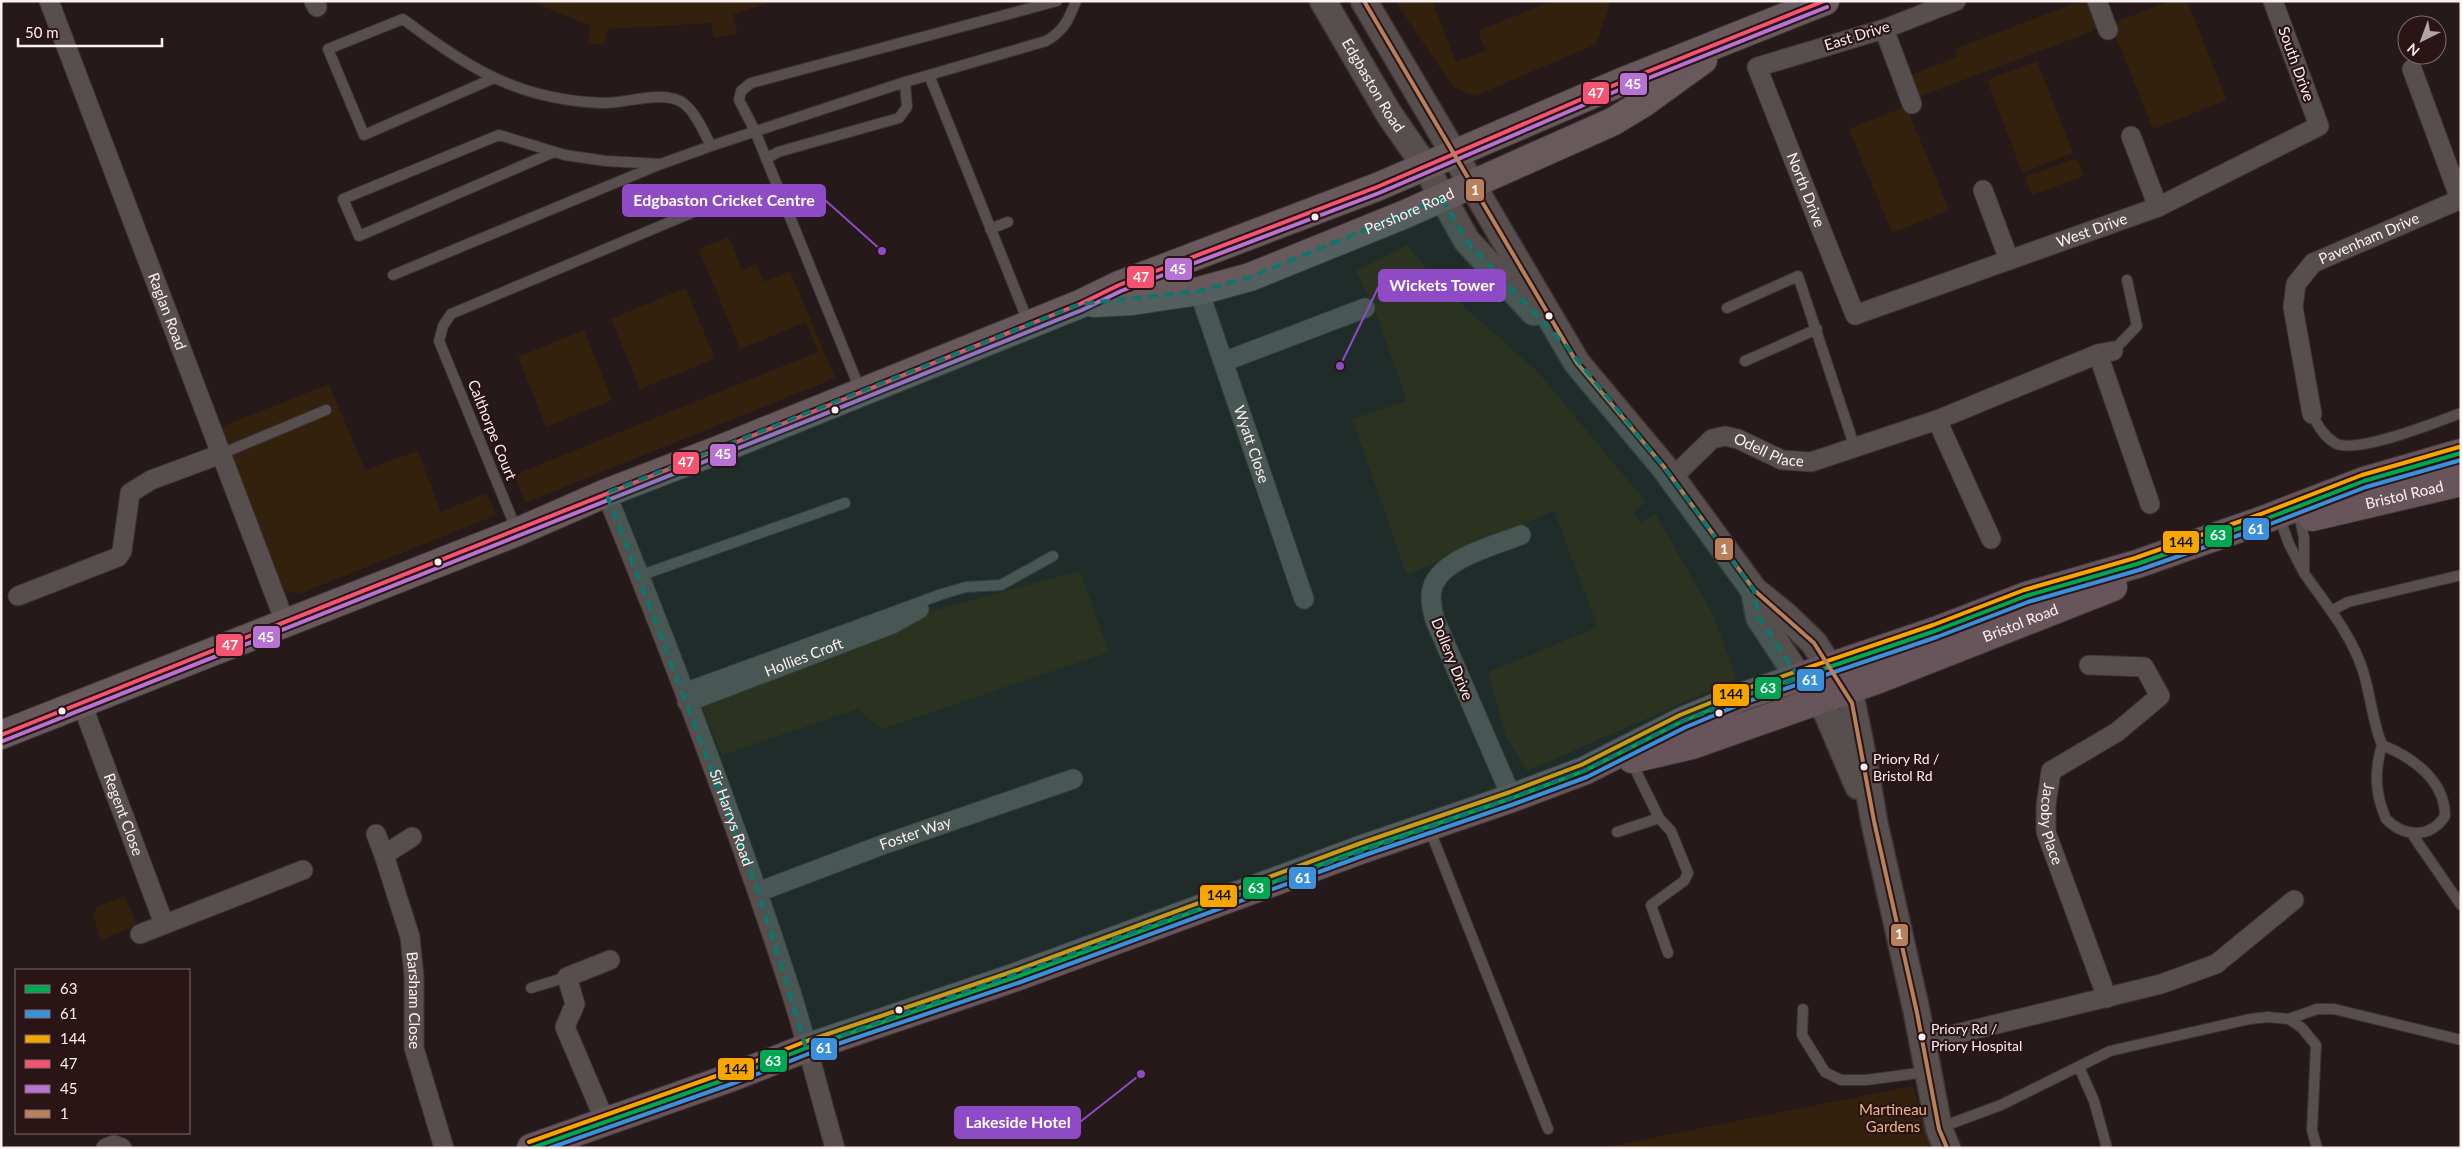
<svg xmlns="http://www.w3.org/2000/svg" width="2462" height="1149" font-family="Lato,sans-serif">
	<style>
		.green { fill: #34210d }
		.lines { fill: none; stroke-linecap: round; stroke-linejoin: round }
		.lane-casing { stroke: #3c3334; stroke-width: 12 }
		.street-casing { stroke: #3c3334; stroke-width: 21 }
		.secondary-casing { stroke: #3c3334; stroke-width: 29 }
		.primary-casing { stroke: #3c3334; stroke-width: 30 }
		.highway-casing { stroke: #3c3334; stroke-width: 30 }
		.lane { stroke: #574e4e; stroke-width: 10 }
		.street { stroke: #574e4e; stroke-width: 19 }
		.secondary { stroke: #574e4e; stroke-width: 26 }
		.primary { stroke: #68595d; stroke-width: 28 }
		.highway { stroke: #68555b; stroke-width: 28 }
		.bus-1-casing { stroke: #2a1416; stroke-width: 8 }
		.bus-2-casing { stroke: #2a1416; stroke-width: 8 }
		.bus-3-casing { stroke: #2a1416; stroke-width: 8 }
		.bus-4-casing { stroke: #2a1416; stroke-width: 8 }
		.bus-5-casing { stroke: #2a1416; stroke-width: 8 }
		.bus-6-casing { stroke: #2a1416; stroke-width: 8 }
		.bus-1 { stroke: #00a651; stroke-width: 4 }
		.bus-2 { stroke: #3a90db; stroke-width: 4 }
		.bus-3 { stroke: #f7a600; stroke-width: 4 }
		.bus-4 { stroke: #f65372; stroke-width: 4 }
		.bus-5 { stroke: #b673d3; stroke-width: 4 }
		.bus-6 { stroke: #b6815c; stroke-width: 4 }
		.marked { fill: #0f766e; fill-opacity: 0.2; stroke: #0f766e; stroke-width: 4; stroke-dasharray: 10 6; stroke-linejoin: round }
		.bus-dot { fill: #fef1f1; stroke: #2a1416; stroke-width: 2 }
		.labels { text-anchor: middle; stroke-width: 4.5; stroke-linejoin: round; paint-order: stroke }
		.bus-label { font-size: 14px; fill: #fef1f1; stroke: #2a1416; text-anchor: start }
		.street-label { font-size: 15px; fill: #fef1f1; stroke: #2a1416 }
		.park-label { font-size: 15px; fill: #ebb785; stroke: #2a1416 }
		.leader { fill: none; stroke: #8f4ac6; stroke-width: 2 }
		.callout-dot { fill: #8f4ac6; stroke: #2a1416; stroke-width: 2 }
		.callout { fill: #8f4ac6; stroke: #8f4ac6; stroke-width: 2 }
		.callout-label { font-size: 16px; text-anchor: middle; font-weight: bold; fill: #fff }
		.line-badge { stroke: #2a1416; stroke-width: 2 }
		.badge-label { font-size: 14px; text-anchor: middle; font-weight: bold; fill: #fff }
		.pale-badge-label { font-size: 14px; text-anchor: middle; font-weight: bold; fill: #111 }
	</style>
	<rect width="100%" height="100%" fill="#25191a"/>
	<path class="green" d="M530 1H773L732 15 738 33 714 38 711 23 608 29 604 45 587 43 591 26Z
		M1395 1H1432L1456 62 1486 51 1478 31 1552 1H1611L1596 44 1475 96 1453 87Z
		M2080 1H2088L2098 29 1918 97 1910 75 1958 57 1955 49Z
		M2170 1H2187L2227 100 2153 129 2111 24Z
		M2037 61 2073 153 2022 173 1987 80Z
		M1906 106 1949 210 1892 233 1849 129Z
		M2077 158 2084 176 2032 195 2025 177Z
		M729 237 742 270 756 264 764 282 790 271 835 378 525 503 514 475 818 352 806 322 740 349 699 249Z
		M1407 245 1432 275 1435 274 1453 297 1538 372 1646 502 1633 513 1642 523 1655 513 1711 611 1737 679 1527 771 1507 739 1488 672 1598 627 1554 511 1407 575 1352 419 1407 401 1374 308 1356 271Z
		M686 288 715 359 640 389 611 319Z
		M584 330 612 400 546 427 518 357Z
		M329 384 365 470 418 451 441 512 487 493 496 515 301 593C288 593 284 592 278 580L221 427Z
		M1080 571 1109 652 882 729 858 709 722 755 698 698 921 614Z
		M125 896 137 925 101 940 93 915 97 907Z
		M1912 1086 1934 1148H1601Z"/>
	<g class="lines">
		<g class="lane-casing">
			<path id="lane" d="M929 75 1029 324
				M492 79 364 135 328 49 403 19C469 68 517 100 603 103 626 103 653 93 675 99 693 104 703 131 711 146L905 82 1046 41C1064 31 1069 19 1076 1
				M554 152 359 236 343 199 499 135 565 155 606 161 661 164
				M766 159 778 152 899 118 907 107 905 82
				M990 229 1008 222
				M393 275 661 164 711 146
				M1727 308 1798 276 1855 448
				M2113 351 2137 326 2127 280
				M1745 361 1817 329
				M861 392 755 131 739 100 741 91 751 83 1057 1
				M2312 414C2318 425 2323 436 2335 443 2356 455 2437 422 2461 413
				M221 454 326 410
				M2279 516 2289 544 2304 573V538L2299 515
				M517 531 439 341 443 326 451 314 734 195
				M2304 573C2325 603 2352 635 2363 671 2371 696 2372 721 2382 745 2412 757 2445 780 2445 816 2430 839 2404 837 2386 819 2375 793 2374 772 2382 745
				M639 576 845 503
				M2331 611 2348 602 2461 575
				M682 689 942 594 966 587 1001 585 1053 556
				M1634 760 1637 773 1659 818 1671 831 1688 873 1684 881 1651 905 1668 953
				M1429 828 1548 1129
				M1617 832 1659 818
				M2412 834 2461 905
				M531 988 567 977
				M1803 1009 1802 1035 1825 1072 1841 1080H1866L1927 1072
				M2289 1019 2317 1009H2334L2461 1040
				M2079 1067 2094 1101 2107 1148
				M1939 1128 2001 1105 2110 1051 2250 1019 2268 1017 2289 1019 2302 1028 2316 1045 2312 1130 2317 1148"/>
		</g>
		<g class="street-casing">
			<g id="street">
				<path id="s1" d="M49 1 285 622"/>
				<path d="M314 1 317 7"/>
				<path id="s2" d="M1956 1 1884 29 1757 67 1855 315 2158 207 2319 126 2273 1"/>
				<path d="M2097 1 2108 30"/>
				<path d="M1884 29 1912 104"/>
				<path d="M2412 69 2460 199"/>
				<path d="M2131 136 2158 207"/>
				<path d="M1983 190 2009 260"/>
				<path id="s3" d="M1199 291 1304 599"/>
				<path d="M2098 354 2150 504"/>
				<path d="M1223 362 1365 308"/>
				<path id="s4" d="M2312 414 2293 307 2296 284 2313 263 2461 199"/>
				<path d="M1937 420 1991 539"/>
				<path id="s5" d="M1672 478 1712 439 1725 436 1738 439 1782 460 1811 462 1937 420 2098 354 2113 351"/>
				<path id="s6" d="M606 493C673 657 736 823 791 992 807 1043 820 1096 835 1148"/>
				<path d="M18 596 118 557 122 551 130 493 151 480 221 454"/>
				<path id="s7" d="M2089 665 2144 667 2160 696 2117 732 2051 771 2046 805V832L2107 998"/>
				<path id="s8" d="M687 702 892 624 919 609"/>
				<path id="s9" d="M82 704 164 924"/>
				<path d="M1512 798 1435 620C1432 609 1429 597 1433 586 1443 558 1496 545 1521 535"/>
				<path id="s10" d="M376 834 384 855 410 937 414 976V1048L444 1148"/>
				<path d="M384 855 412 837"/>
				<path id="s11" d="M758 892 882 845 1073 779"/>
				<path d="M140 934 303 870"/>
				<path d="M1923 1042 2161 984 2216 964 2294 900"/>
				<path d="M605 1121 565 1027 575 1004 567 977 610 960"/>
				<path d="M106 1148 114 1145 122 1148"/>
			</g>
		</g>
		<g class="secondary-casing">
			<g id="secondary">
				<path id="s12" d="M1323 1 1389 114 1425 166 1467 241 1534 312"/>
				<path d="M1364 1 1577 363 1664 467 1754 590 1786 616 1814 643 1852 703 1864 761 1874 821 1917 1013 1939 1129 1947 1148"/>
				<path d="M1754 590 1759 617 1799 678 1827 713 1858 786"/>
			</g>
		</g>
		<g class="primary-casing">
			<g id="primary">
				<path id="s13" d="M1094 303 1132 301 1199 291 1250 277 1403 215 1612 122 1642 104 1703 60"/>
				<path d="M1 735 517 532 606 493 723 448 1080 304 1119 285 1377 187 1619 83 1825 1"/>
			</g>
		</g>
		<g class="highway-casing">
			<g id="highway">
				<path id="s14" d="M2312 517 2461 482"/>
				<path id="s15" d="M1632 759 1692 745 1879 679 2113 587"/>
				<path d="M531 1148 735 1076 806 1048 1016 977 1363 849 1512 798 1584 771 1683 721 1744 696 1935 631 2026 596 2137 564 2263 520 2364 481 2461 453"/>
			</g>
		</g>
		<use href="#lane" class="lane"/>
		<use href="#street" class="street"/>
		<use href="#secondary" class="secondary"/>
		<use href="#primary" class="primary"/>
		<use href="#highway" class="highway"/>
		<g class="bus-1-casing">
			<path id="bus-1" d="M532 1148 735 1076 806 1048 1016 977 1363 849 1512 798 1584 771 1683 721 1744 696 1935 631 2026 596 2137 564 2263 520 2364 481 2461 453"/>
		</g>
		<g class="bus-2-casing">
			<path id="bus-2" d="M550 1148 737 1082 808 1054 1018 983 1365 855 1514 804 1587 777 1686 727 1746 702 1937 637 2028 602 2139 570 2265 526 2366 487 2461 460"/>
		</g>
		<g class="bus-3-casing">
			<path id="bus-3" d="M529 1142 733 1070 804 1042 1014 971 1361 843 1510 792 1581 765 1680 715 1742 690 1933 625 2024 590 2135 558 2261 514 2362 475 2459 447"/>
		</g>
		<g class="bus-4-casing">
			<path id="bus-4" d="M1 735C362 593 721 449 1080 304L1119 285 1377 187 1619 83 1824 1"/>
		</g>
		<g class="bus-5-casing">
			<path id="bus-5" d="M3 741C364 599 723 455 1082 310L1121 291 1379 193 1621 89 1827 7"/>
		</g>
		<g class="bus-6-casing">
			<path id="bus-6" d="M1364 1 1577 363 1664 467 1754 590 1814 643 1852 703 1874 821 1917 1013 1939 1129 1947 1148"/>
		</g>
		<use href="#bus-1" class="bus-1"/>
		<use href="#bus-2" class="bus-2"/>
		<use href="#bus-3" class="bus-3"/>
		<use href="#bus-4" class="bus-4"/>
		<use href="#bus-5" class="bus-5"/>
		<use href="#bus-6" class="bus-6"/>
	</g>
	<path class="marked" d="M1442 198 1467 241 1567 347 1664 467 1754 590 1759 617 1799 678 1683 721 1584 771 1512 798 806 1048 758 892 606 493 1080 304 1199 291 1250 277Z"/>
	<g class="bus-dot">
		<circle cx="1315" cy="217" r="4.5"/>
		<circle cx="1549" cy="316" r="4.5"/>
		<circle cx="835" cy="410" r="4.5"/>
		<circle cx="438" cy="562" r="4.5"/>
		<circle cx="62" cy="711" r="4.5"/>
		<circle cx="1719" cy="713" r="4.5"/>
		<circle cx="1864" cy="767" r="4.5"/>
		<circle cx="899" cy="1010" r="4.5"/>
		<circle cx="1922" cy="1037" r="4.5"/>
	</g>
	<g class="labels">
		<g class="bus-label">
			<text x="1873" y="764">Priory Rd /<tspan x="1873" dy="17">Bristol Rd</tspan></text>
			<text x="1931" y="1034">Priory Rd /<tspan x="1931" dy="17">Priory Hospital</tspan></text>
		</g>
		<g class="street-label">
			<text transform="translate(1857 36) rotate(-17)" y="5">East Drive</text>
			<text transform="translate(2296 64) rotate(70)" y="5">South Drive</text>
			<text dy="5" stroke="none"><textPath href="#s12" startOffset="98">Edgbaston Road</textPath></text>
			<text dy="5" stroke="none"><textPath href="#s2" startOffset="342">North Drive</textPath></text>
			<text dy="5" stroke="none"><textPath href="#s13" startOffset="331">Pershore Road</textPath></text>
			<text dy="5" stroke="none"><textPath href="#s2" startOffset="728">West Drive</textPath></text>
			<text dy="5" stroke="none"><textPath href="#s4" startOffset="220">Pavenham Drive</textPath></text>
			<text dy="5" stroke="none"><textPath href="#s1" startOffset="332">Raglan Road</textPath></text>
			<text transform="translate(492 430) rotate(68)" y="5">Calthorpe Court</text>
			<text dy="5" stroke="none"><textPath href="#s3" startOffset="162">Wyatt Close</textPath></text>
			<text dy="5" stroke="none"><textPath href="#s5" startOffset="116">Odell Place</textPath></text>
			<text dy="5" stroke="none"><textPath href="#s14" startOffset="95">Bristol Road</textPath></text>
			<text dy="5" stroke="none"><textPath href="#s15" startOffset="412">Bristol Road</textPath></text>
			<text dy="5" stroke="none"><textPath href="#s8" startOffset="125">Hollies Croft</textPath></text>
			<text transform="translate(1452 659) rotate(68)" y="5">Dollery Drive</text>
			<text dy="5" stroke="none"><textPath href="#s9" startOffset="118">Regent Close</textPath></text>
			<text dy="5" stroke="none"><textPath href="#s6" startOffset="348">Sir Harrys Road</textPath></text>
			<text dy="5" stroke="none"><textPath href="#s7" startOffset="275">Jacoby Place</textPath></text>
			<text dy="5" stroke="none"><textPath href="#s11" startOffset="168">Foster Way</textPath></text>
			<text dy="5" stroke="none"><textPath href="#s10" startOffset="172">Barsham Close</textPath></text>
		</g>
		<g class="park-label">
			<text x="1893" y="1115">Martineau<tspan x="1893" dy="17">Gardens</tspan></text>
		</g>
	</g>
	<path class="leader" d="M882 251L825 200M1340 366L1379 286M1141 1074L1080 1122"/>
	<g class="callout-dot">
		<circle cx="882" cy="251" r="5"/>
		<circle cx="1340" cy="366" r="5"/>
		<circle cx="1141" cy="1074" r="5"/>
	</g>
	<g class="callout">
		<rect x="623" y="185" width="202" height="31" rx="5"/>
		<rect x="1379" y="270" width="126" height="31" rx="5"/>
		<rect x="955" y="1107" width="125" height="31" rx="5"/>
	</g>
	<g class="callout-label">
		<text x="724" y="206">Edgbaston Cricket Centre</text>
		<text x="1442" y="291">Wickets Tower</text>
		<text x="1018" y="1128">Lakeside Hotel</text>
	</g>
	<g class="line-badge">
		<rect x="1619" y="72" width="29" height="24" rx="5" fill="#b673d3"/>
		<rect x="1582" y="81" width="28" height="24" rx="5" fill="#f65372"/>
		<rect x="1465" y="178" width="20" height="24" rx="5" fill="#b6815c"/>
		<rect x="1164" y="257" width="29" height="24" rx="5" fill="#b673d3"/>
		<rect x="1126" y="265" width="29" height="24" rx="5" fill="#f65372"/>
		<rect x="709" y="443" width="28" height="24" rx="5" fill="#b673d3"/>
		<rect x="672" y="451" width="28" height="24" rx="5" fill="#f65372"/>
		<rect x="2242" y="517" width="28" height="24" rx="5" fill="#3a90db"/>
		<rect x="2204" y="524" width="29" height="24" rx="5" fill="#00a651"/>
		<rect x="2162" y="530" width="38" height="24" rx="5" fill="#f7a600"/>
		<rect x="1714" y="537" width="20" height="24" rx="5" fill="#b6815c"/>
		<rect x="252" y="625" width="29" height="24" rx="5" fill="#b673d3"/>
		<rect x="215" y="633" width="29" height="24" rx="5" fill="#f65372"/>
		<rect x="1796" y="668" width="29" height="24" rx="5" fill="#3a90db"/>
		<rect x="1754" y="676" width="28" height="24" rx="5" fill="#00a651"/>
		<rect x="1712" y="683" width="38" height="24" rx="5" fill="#f7a600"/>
		<rect x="1288" y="866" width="29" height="24" rx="5" fill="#3a90db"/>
		<rect x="1242" y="876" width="29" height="24" rx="5" fill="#00a651"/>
		<rect x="1199" y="884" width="39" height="24" rx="5" fill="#f7a600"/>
		<rect x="1890" y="923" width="19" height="24" rx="5" fill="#b6815c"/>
		<rect x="810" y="1037" width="28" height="24" rx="5" fill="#3a90db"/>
		<rect x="759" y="1049" width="29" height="24" rx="5" fill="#00a651"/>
		<rect x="717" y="1057" width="38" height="24" rx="5" fill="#f7a600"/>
	</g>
	<g class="badge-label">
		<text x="1633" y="89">45</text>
		<text x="1596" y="98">47</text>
		<text x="1475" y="195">1</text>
		<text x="1178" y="274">45</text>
		<text x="1141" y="282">47</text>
		<text x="723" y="459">45</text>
		<text x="686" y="467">47</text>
		<text x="2256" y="534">61</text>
		<text x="2218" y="540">63</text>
		<text x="1724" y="554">1</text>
		<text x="266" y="642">45</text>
		<text x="230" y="650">47</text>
		<text x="1810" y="685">61</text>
		<text x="1768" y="693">63</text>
		<text x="1303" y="883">61</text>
		<text x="1256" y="893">63</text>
		<text x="1899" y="939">1</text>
		<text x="824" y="1053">61</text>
		<text x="773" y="1066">63</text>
	</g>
	<g class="pale-badge-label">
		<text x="2181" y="547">144</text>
		<text x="1731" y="699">144</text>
		<text x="1219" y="900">144</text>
		<text x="736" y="1074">144</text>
	</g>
	<rect width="2462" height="1149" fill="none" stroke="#fef1f1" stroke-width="5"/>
	<rect x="15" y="969" width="175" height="165" fill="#2a1416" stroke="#7f6c6e"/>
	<rect x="25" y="985" width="25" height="8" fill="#00a651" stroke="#7f6c6e"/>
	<text x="60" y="994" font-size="15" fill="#fef1f1">63</text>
	<rect x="25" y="1010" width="25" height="8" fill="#3a90db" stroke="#7f6c6e"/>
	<text x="60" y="1019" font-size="15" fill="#fef1f1">61</text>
	<rect x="25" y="1035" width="25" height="8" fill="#f7a600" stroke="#7f6c6e"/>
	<text x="60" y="1044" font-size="15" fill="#fef1f1">144</text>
	<rect x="25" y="1060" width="25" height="8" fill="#f65372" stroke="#7f6c6e"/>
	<text x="60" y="1069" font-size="15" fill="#fef1f1">47</text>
	<rect x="25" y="1085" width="25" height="8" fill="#b673d3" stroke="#7f6c6e"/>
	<text x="60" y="1094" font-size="15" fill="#fef1f1">45</text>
	<rect x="25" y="1110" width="25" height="8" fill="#b6815c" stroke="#7f6c6e"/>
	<text x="60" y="1119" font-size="15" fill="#fef1f1">1</text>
	<g transform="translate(2422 40) rotate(222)"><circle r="24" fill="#2a1416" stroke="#7f6c6e"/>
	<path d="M0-4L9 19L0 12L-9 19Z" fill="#b2a5a6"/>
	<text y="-8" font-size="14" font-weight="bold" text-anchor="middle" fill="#fef1f1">N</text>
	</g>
	<path d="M18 38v8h144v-8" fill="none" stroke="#fef1f1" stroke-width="2.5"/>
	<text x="25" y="38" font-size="15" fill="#fef1f1" stroke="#2a1416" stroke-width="4" paint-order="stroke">50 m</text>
</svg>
